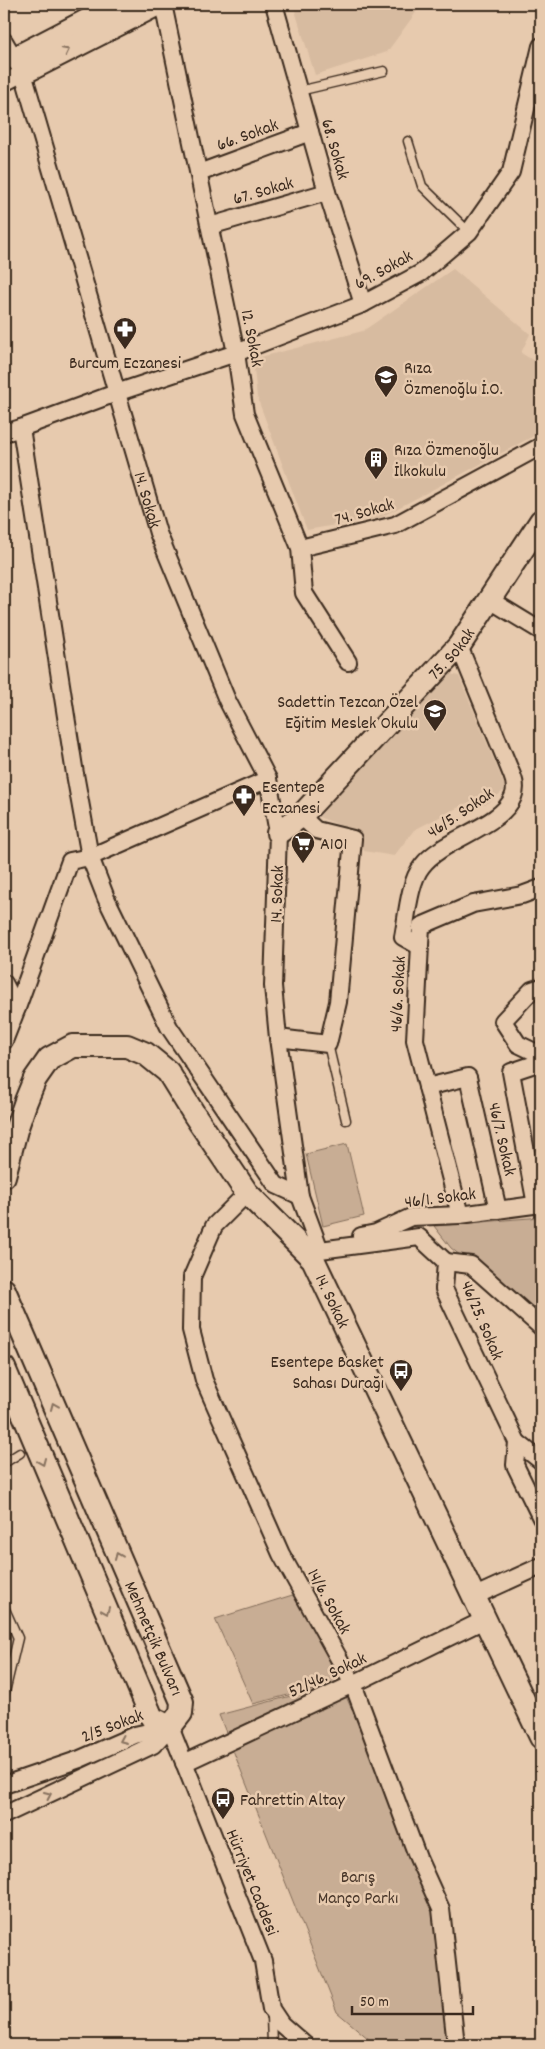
<svg xmlns="http://www.w3.org/2000/svg" width="545" height="2049" font-family="Dekko,sans-serif">
	<style>
		.built { fill: #d7bba0 }
		.green { fill: #c8ad94; stroke: #826c59 }
		.lines { fill: none; stroke-linecap: round; stroke-linejoin: round }
		.lane-casing { stroke: #3b2a1e; stroke-width: 11 }
		.street-casing { stroke: #3b2a1e; stroke-width: 20 }
		.secondary-casing { stroke: #3b2a1e; stroke-width: 26 }
		.lane { stroke: #e7caae; stroke-width: 8 }
		.street { stroke: #e7caae; stroke-width: 16 }
		.secondary { stroke: #e7caae; stroke-width: 22 }
		.oneway { stroke: #88725f }
		.labels { text-anchor: middle; stroke-width: 5; stroke-linejoin: round; paint-order: stroke }
		.street-label { font-size: 18px; fill: #3b2a1e; stroke: #e7caae }
		.poi-label { font-size: 18px; fill: #3b2a1e; stroke: #e7caae; text-anchor: start }
		.park-label { font-size: 18px; fill: #49372a; stroke: #e7caae }
	</style>
	<rect width="100%" height="100%" fill="#e7caae"/>
	<filter id="ink" filterUnits="userSpaceOnUse"><feTurbulence type="fractalNoise" baseFrequency=".02" numOctaves="2"/><feDisplacementMap in="SourceGraphic" scale="10" xChannelSelector="R" yChannelSelector="G"/><feConvolveMatrix kernelMatrix="1 2 1 2 8 2 1 2 1" color-interpolation-filters="sRGB"/></filter>
	<g filter="url(#ink)">
		<path class="built" d="M293 4H422L387 52 315 75Z
			M453 269 530 334 521 353 541 365V432L381 517 307 530 257 397 253 359 363 331Z
			M438 671 459 676 506 789 485 805 467 803 414 830 394 856 364 851 360 833 319 817Z"/>
		<path class="green" d="M347 1144 364 1216 323 1226 306 1154Z
			M541 1217V1319L451 1248 434 1226Z
			M299 1593 339 1682 253 1704 215 1619Z
			M340 1683 418 1858 437 1910 453 2045H376L337 2012 219 1715Z"/>
		<g class="lines">
			<g class="lane-casing">
				<path id="lane" d="M299 91 384 71
					M408 141 422 186 469 232
					M328 1044 346 1120
					M4 1463 20 1453
					M4 1607 18 1638 4 1696
					M271 2015 272 2045"/>
			</g>
			<g class="street-casing">
				<g id="street">
					<path d="M163 4 236 353 245 414 300 548 304 593 348 662"/>
					<path d="M274 4 327 192 363 304"/>
					<path id="s1" d="M4 41 23 73 158 533 227 700 268 779 278 833 273 986 278 1038 300 1196 320 1250"/>
					<path d="M4 83 23 73"/>
					<path d="M199 173 310 132"/>
					<path d="M210 226 327 192"/>
					<path d="M21 428 116 393 236 353 363 304 421 273 469 232 511 172 541 46"/>
					<path d="M4 433 21 428 75 774 90 857 268 779"/>
					<path d="M300 548 395 525 541 446"/>
					<path d="M490 600 541 631"/>
					<path d="M419 946 403 937C407 917 409 882 422 866 442 839 501 827 513 797 516 790 515 782 512 775L459 646"/>
					<path d="M4 983 17 1008 4 1041"/>
					<path d="M541 987 532 990 503 1021 518 1044 541 1055"/>
					<path d="M17 1008 70 861 90 857 106 898 169 1027 276 1185 300 1196"/>
					<path d="M278 1038 328 1044 338 1002 353 839 316 830 301 816"/>
					<path d="M427 1087 468 1077 498 1210"/>
					<path d="M247 1193 214 1226 192 1277 191 1330 204 1380 281 1554 353 1684 418 1858 441 1909 456 2045"/>
					<path d="M536 1205 511 1072 541 1062"/>
					<path d="M460 1215 415 1040 421 926 473 904 522 895 541 888"/>
					<path d="M361 1236 376 1233 411 1217 460 1215 541 1204"/>
					<path d="M320 1250 419 1237 446 1262 444 1289 517 1442 515 1465 541 1518"/>
					<path d="M446 1262 471 1265 541 1327"/>
					<path d="M517 1442 541 1461"/>
					<path d="M475 1596 541 1566"/>
					<path d="M170 1727 263 1961 271 2009 281 2024 305 2045"/>
					<path d="M184 1763 353 1684 486 1619"/>
					<path d="M4 1785 80 1759 135 1735 170 1727"/>
					<path d="M4 1815 153 1745 170 1727"/>
				</g>
			</g>
			<g class="secondary-casing">
				<g id="secondary">
					<path d="M15 58 119 4"/>
					<path d="M23 73 158 4"/>
					<path id="s2" d="M278 833 301 816 459 646 541 521"/>
					<path id="s3" d="M4 1176 16 1130 26 1101 35 1079 49 1059 73 1046H127L146 1054 168 1072 194 1114 247 1193 313 1259 541 1737"/>
					<path id="s4" d="M4 1290 182 1702 181 1713 170 1727 152 1718 4 1368"/>
				</g>
			</g>
			<use href="#lane" class="lane"/>
			<use href="#street" class="street"/>
			<use href="#secondary" class="secondary"/>
		</g>
		<defs><path id="oneway-chevron" d="M-2-3.5L2.5 0L-2 3.5" fill="none" stroke-width="1.6" stroke-linecap="round" stroke-linejoin="round" transform="scale(1.25)"/></defs>
		<g class="oneway">
			<use href="#oneway-chevron" transform="translate(66 51) rotate(-27)"/>
			<use href="#oneway-chevron" transform="translate(54 1406) rotate(-113)"/>
			<use href="#oneway-chevron" transform="translate(42 1462) rotate(67)"/>
			<use href="#oneway-chevron" transform="translate(118 1556) rotate(-113)"/>
			<use href="#oneway-chevron" transform="translate(106 1611) rotate(67)"/>
			<use href="#oneway-chevron" transform="translate(123 1740) rotate(156)"/>
			<use href="#oneway-chevron" transform="translate(48 1795) rotate(-25)"/>
		</g>
	</g>
	<defs>
		<g id="pharmacy-pin" transform="scale(1.25)"><path d="M0 17L-7.5 6A9.5 9.5 0 1 1 7.5 6Z" fill="#3b2a1e" stroke="#e7caae"/><path d="M-2-6h4v4h4v4h-4v4h-4v-4h-4v-4h4Z" fill="#fff"/></g>
		<g id="school-pin" transform="scale(1.25)"><path d="M0 17L-7.5 6A9.5 9.5 0 1 1 7.5 6Z" fill="#3b2a1e" stroke="#e7caae"/><path d="M0-5L7-2L0 1L-7-2ZM-4 1L0 2.5L4 1V4Q0 6-4 4Z" fill="#fff"/></g>
		<g id="building-pin" transform="scale(1.25)"><path d="M0 17L-7.5 6A9.5 9.5 0 1 1 7.5 6Z" fill="#3b2a1e" stroke="#e7caae"/><path d="M-4-6H4V6H1V3H-1V6H-4ZM-2.5-4.3h1.7v1.8h-1.7ZM.8-4.3h1.7v1.8H.8ZM-2.5-1h1.7V.8h-1.7ZM.8-1h1.7V.8H.8Z" fill="#fff"/></g>
		<g id="supermarket-pin" transform="scale(1.25)"><path d="M0 17L-7.5 6A9.5 9.5 0 1 1 7.5 6Z" fill="#3b2a1e" stroke="#e7caae"/><path d="M-6-5.5h2.5l.6 2H6L4.5 2H-2.5L-4.4-4H-6ZM-1.5 3.2a1.3 1.3 0 1 0 .1 0ZM3 3.2a1.3 1.3 0 1 0 .1 0Z" fill="#fff"/></g>
		<g id="bus-pin" transform="scale(1.25)"><path d="M0 17L-7.5 6A9.5 9.5 0 1 1 7.5 6Z" fill="#3b2a1e" stroke="#e7caae"/><path d="M-5-6H5V4H4V6H2V4H-2V6H-4V4H-5ZM-3.5-4V0h7V-4ZM-3.5 1.2v1.5H-2V1.2ZM2 1.2v1.5H3.5V1.2Z" fill="#fff"/></g>
	</defs>
	<g fill-rule="evenodd">
		<use href="#pharmacy-pin" x="125" y="329"/>
		<use href="#school-pin" x="386" y="377"/>
		<use href="#building-pin" x="376" y="459"/>
		<use href="#school-pin" x="435" y="711"/>
		<use href="#pharmacy-pin" x="244" y="796"/>
		<use href="#supermarket-pin" x="303" y="843"/>
		<use href="#bus-pin" x="401" y="1371"/>
		<use href="#bus-pin" x="223" y="1799"/>
	</g>
	<g class="labels">
		<g class="street-label">
			<text transform="translate(247 134) rotate(-20)" y="6">66. Sokak</text>
			<text transform="translate(336 149) rotate(74)" y="6">68. Sokak</text>
			<text transform="translate(263 190) rotate(-16)" y="6">67. Sokak</text>
			<text transform="translate(383 269) rotate(-29)" y="6">69. Sokak</text>
			<text transform="translate(253 338) rotate(79)" y="6">12. Sokak</text>
			<text dy="6" stroke="none"><textPath href="#s1" startOffset="482">14. Sokak</textPath></text>
			<text transform="translate(364 511) rotate(-16)" y="6">74. Sokak</text>
			<text dy="6" stroke="none"><textPath href="#s2" startOffset="250">75. Sokak</textPath></text>
			<text transform="translate(460 812) rotate(-34)" y="6">46/5. Sokak</text>
			<text transform="translate(276 894) rotate(-88)" y="6">14. Sokak</text>
			<text transform="translate(397 994) rotate(-87)" y="6">46/6. Sokak</text>
			<text transform="translate(503 1139) rotate(77)" y="6">46/7. Sokak</text>
			<text transform="translate(440 1197) rotate(-7)" y="6">46/1. Sokak</text>
			<text dy="6" stroke="none"><textPath href="#s3" startOffset="541">14. Sokak</textPath></text>
			<text transform="translate(483 1320) rotate(67)" y="6">46/25. Sokak</text>
			<text transform="translate(330 1601) rotate(61)" y="6">14/6. Sokak</text>
			<text dy="6" stroke="none"><textPath href="#s4" startOffset="379">Mehmetçik Bulvarı</textPath></text>
			<text transform="translate(327 1674) rotate(-25)" y="6">52/46. Sokak</text>
			<text transform="translate(112 1725) rotate(-21)" y="6">2/5 Sokak</text>
			<text transform="translate(253 1882) rotate(68)" y="6">Hürriyet Caddesi</text>
		</g>
		<g class="poi-label">
			<text x="125" y="368" text-anchor="middle">Burcum Eczanesi</text>
			<text x="404" y="373">Rıza<tspan x="404" dy="21">Özmenoğlu İ.O.</tspan></text>
			<text x="394" y="455">Rıza Özmenoğlu<tspan x="394" dy="21">İlkokulu</tspan></text>
			<text x="418" y="707" text-anchor="end">Sadettin Tezcan Özel<tspan x="418" dy="21">Eğitim Meslek Okulu</tspan></text>
			<text x="262" y="792">Esentepe<tspan x="262" dy="21">Eczanesi</tspan></text>
			<text x="320" y="849">A101</text>
			<text x="384" y="1367" text-anchor="end">Esentepe Basket<tspan x="384" dy="21">Sahası Durağı</tspan></text>
			<text x="240" y="1805">Fahrettin Altay</text>
		</g>
		<g class="park-label">
			<text x="358" y="1882">Barış<tspan x="358" dy="21">Manço Parkı</tspan></text>
		</g>
	</g>
	<rect width="545" height="2049" fill="none" stroke="#e7caae" stroke-width="20"/>
	<rect x="10" y="10" width="525" height="2029" fill="none" stroke="#3b2a1e" stroke-width="2" filter="url(#ink)"/>
	<path d="M352 2006v8h121v-8" fill="none" stroke="#3b2a1e" stroke-width="2.5"/>
	<text x="360" y="2006" font-size="15" fill="#3b2a1e" stroke="#e7caae" stroke-width="4" paint-order="stroke">50 m</text>
</svg>
